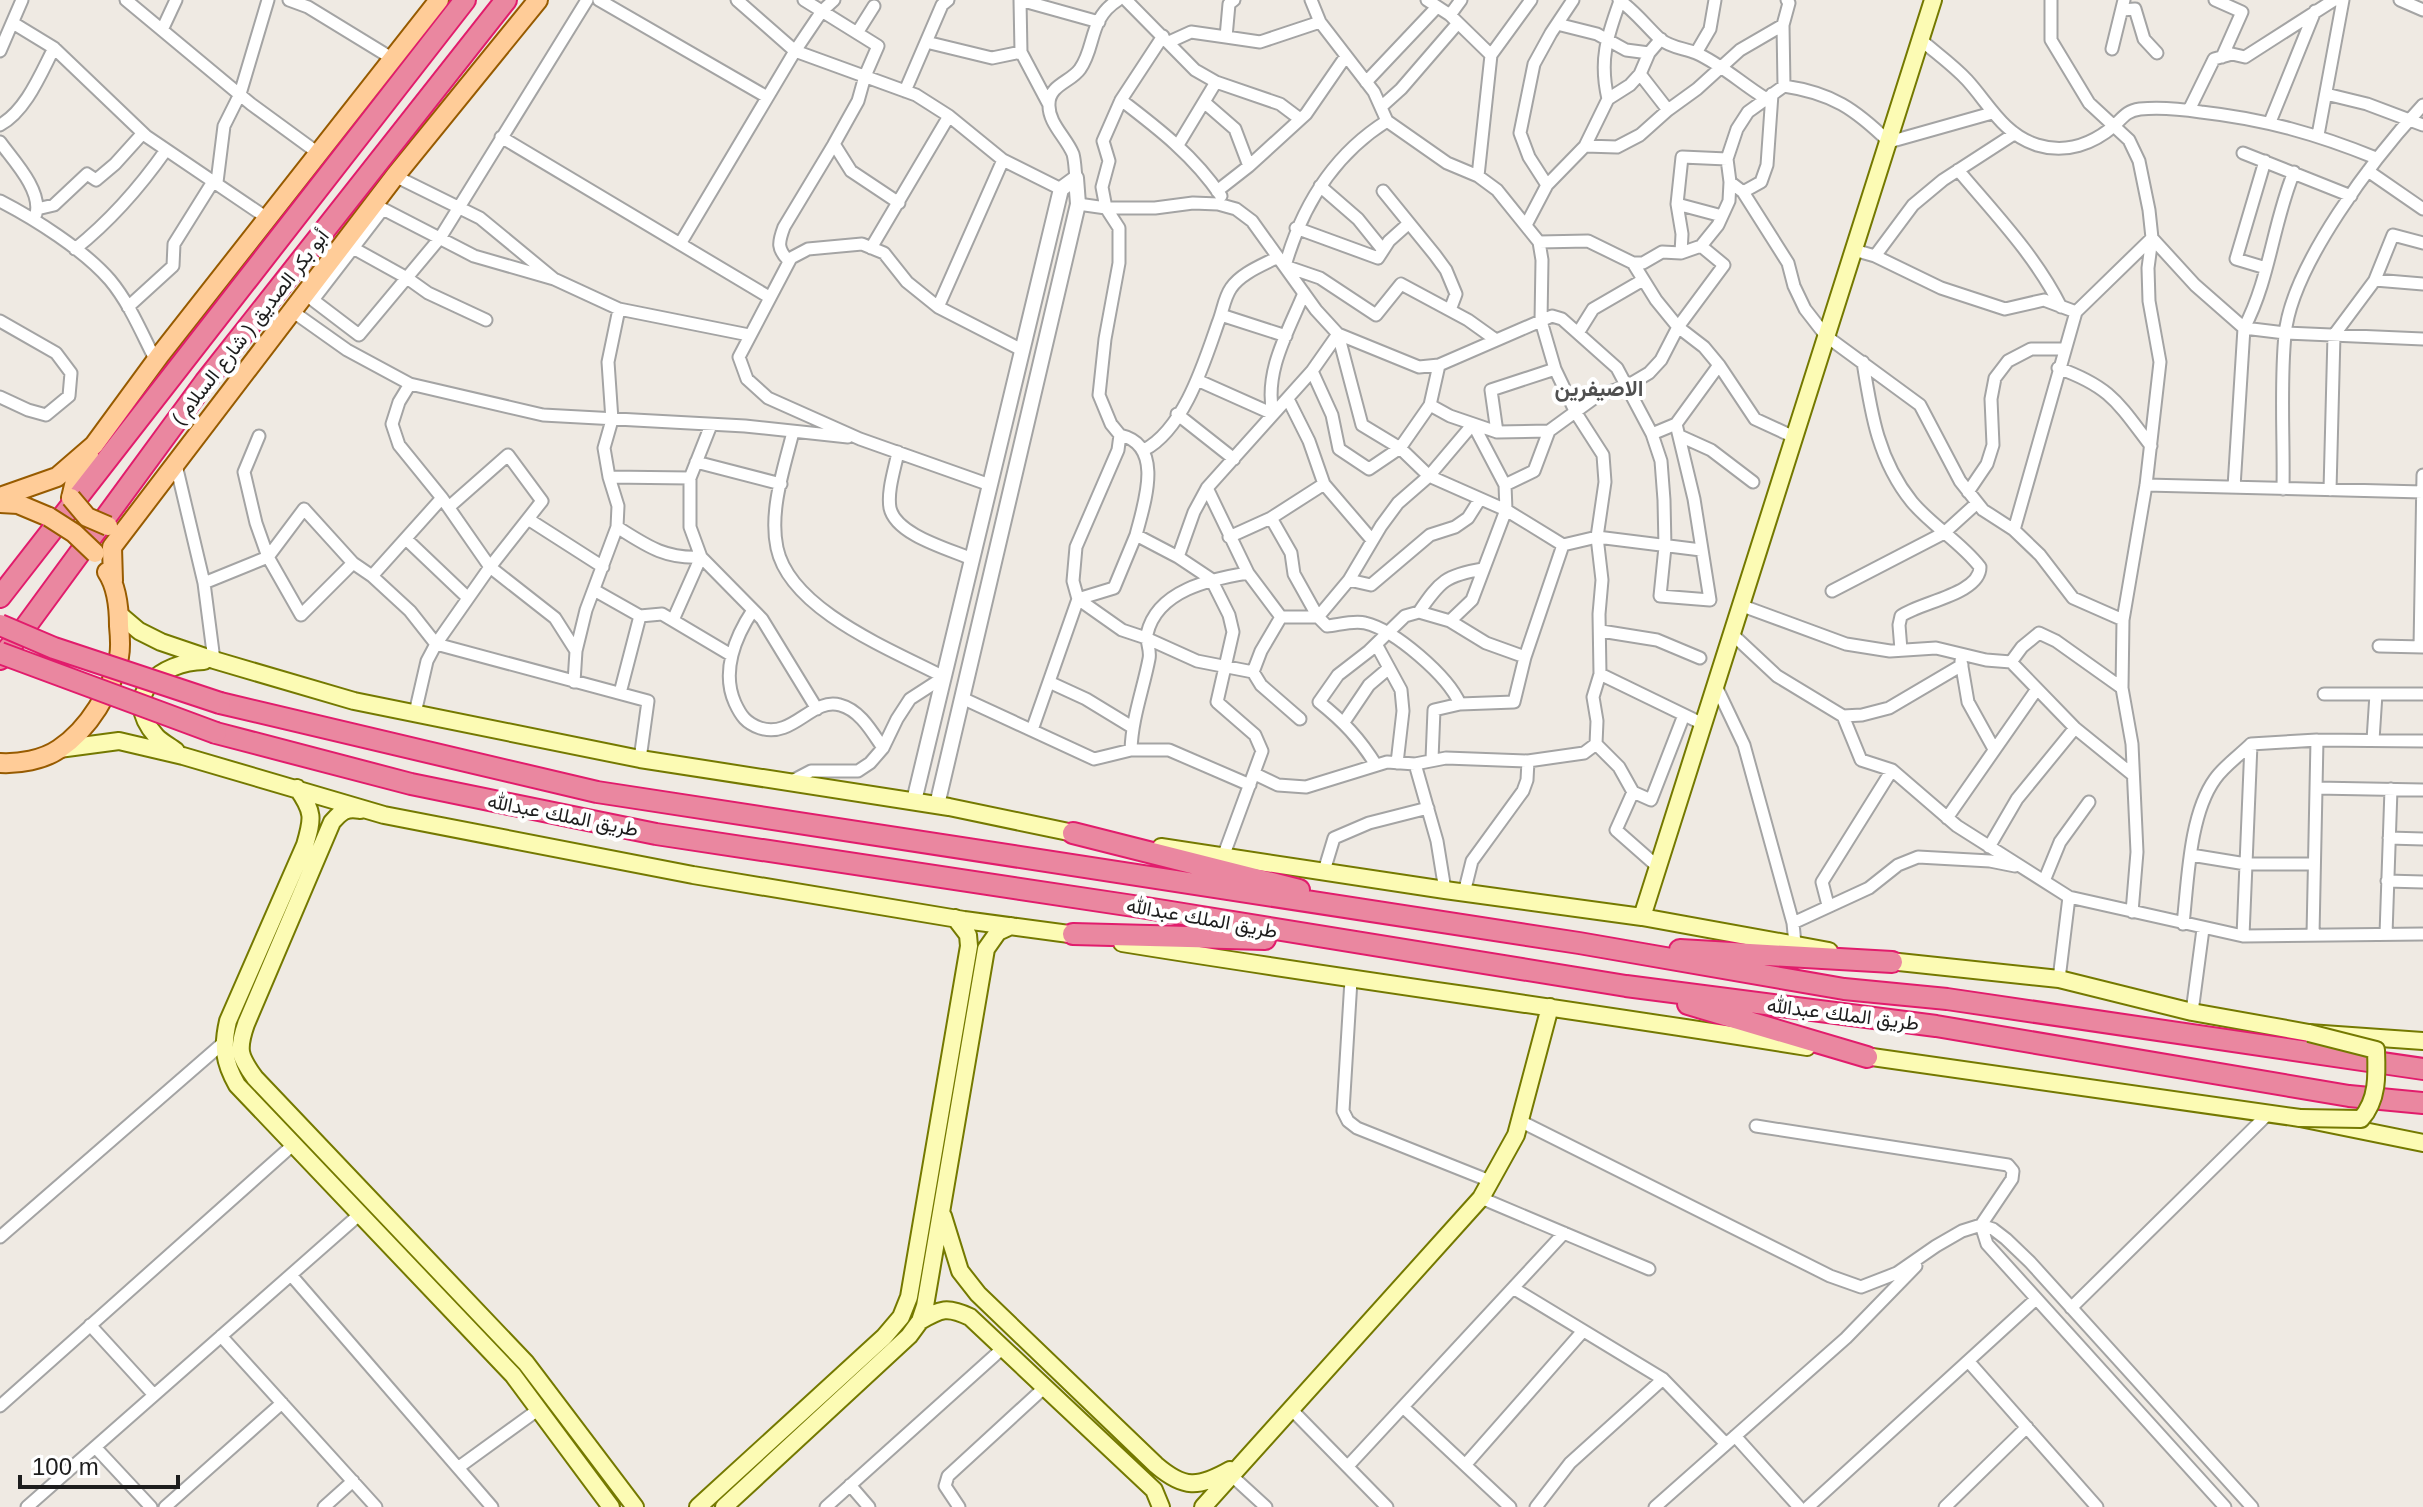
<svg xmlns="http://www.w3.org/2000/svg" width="2423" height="1507" font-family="Helvetica,Vazirmatn,sans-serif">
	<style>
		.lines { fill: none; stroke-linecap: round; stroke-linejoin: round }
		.minor-casing { stroke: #a4a4a4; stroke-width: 15 }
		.tertiary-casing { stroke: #a4a4a4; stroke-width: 18 }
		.secondary-casing { stroke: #747900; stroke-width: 20 }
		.primary-casing { stroke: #975b00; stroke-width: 22 }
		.motorway-casing { stroke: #e11c6c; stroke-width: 24 }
		.minor { stroke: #fff; stroke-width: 11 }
		.tertiary { stroke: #fff; stroke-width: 14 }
		.secondary { stroke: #fcfbb4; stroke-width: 16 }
		.primary { stroke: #ffcc98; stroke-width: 18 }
		.motorway { stroke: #ea87a0; stroke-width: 20 }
		.secondary-bridge-casing { stroke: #747900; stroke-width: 20; stroke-linecap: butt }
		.primary-bridge-casing { stroke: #975b00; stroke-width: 22; stroke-linecap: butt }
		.motorway-bridge-casing { stroke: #e11c6c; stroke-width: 24; stroke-linecap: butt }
		.secondary-bridge { stroke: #fcfbb4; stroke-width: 16 }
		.primary-bridge { stroke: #ffcc98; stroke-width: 18 }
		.motorway-bridge { stroke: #ea87a0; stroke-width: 20 }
		.labels { text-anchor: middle; stroke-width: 8; stroke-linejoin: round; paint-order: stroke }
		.street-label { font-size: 20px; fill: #1d1d1d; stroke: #fff }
		.neighbourhood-label { font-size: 22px; font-weight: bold; fill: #505050; stroke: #fff }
	</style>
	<rect width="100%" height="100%" fill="#efeae3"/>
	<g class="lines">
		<g class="minor-casing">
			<path id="minor" d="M126 0 251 104 318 153
				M289 0 308 7 393 59
				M599 0 767 97
				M737 0 795 51 916 95 949 116 1003 160 1061 189
				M804 0 878 46 865 76 858 101 834 144 851 171 899 203
				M1126 0 1195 70 1216 82 1280 104 1300 119
				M1311 0 1320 22 1374 92 1387 121 1447 163 1478 176 1497 190 1539 242 1542 260 1541 321 1555 369 1576 413 1603 455 1605 482 1597 537 1563 545 1506 510 1429 476 1400 448 1362 425 1338 334
				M1427 0 1450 15 1491 55
				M1619 0C1635 11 1646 26 1660 39 1671 48 1684 48 1696 53 1721 64 1742 84 1765 98
				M2051 0V40L2089 103 2129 140 2139 161 2149 210 2152 238 2195 285 2244 328 2285 333 2423 339
				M2215 0 2242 12 2222 57
				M2400 0 2423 10
				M2122 10 2135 9 2144 39 2157 53
				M1450 15 1461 0
				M13 23 54 48 146 136 267 218
				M1557 24 1597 34 1626 50 1649 53
				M162 30 176 0
				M857 33 874 6
				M1163 36 1121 100 1103 141 1109 161 1102 187 1106 208H1155L1193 203 1218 204 1236 209 1252 221 1316 310 1338 334 1419 367 1439 365 1552 316 1562 319 1617 368 1652 434 1661 461 1664 500 1665 547 1660 596 1710 600 1694 499 1676 424
				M1226 37 1260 42 1320 22
				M1921 40C1936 53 1953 65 1967 80 1989 104 2003 134 2037 145 2066 154 2093 144 2115 125 2124 116 2127 111 2140 109 2159 107 2181 109 2201 112 2264 119 2317 134 2376 158
				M926 42 992 58 1021 52
				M1169 42 1191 32 1226 37 1229 4 1234 0
				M2112 49 2124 0
				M0 51 22 0
				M1696 53 1710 29 1715 0
				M1640 74 1668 110
				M1366 82 1437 7
				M1784 86 1783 25 1789 3 1787 0
				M905 91 942 5 948 0
				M2326 94 2367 104 2423 125
				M1608 99C1599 60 1607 37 1620 1
				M1121 100C1159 129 1194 156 1221 196
				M1204 102 1235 129 1249 166
				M1048 103 1021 52 1020 0 1099 22
				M1381 107 1401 89 1458 23
				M2189 110 2214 59 2232 54 2245 57 2334 0
				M1387 121C1333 155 1302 206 1285 266L1320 278 1376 315 1401 284 1468 320 1496 340
				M2270 122 2315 11
				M0 125C26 111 41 73 54 48
				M2318 135 2343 0
				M501 137 769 297
				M0 142C13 160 42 190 36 214
				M1178 145 1216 82
				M1585 146 1617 147 1640 135 1668 110 1697 89 1740 50 1783 25
				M2243 153 2351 196
				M2265 161 2236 259 2266 268
				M1958 170C1995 214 2035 255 2061 307
				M2368 171 2423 209
				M395 176 480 218 554 279 619 309 749 335
				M1478 176 1491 55 1531 0
				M1076 178C1075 170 1075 161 1073 154 1066 137 1048 123 1049 104 1049 85 1071 82 1080 69 1096 47 1088 19 1118 0
				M217 182 224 126 240 94 268 0
				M1730 182 1743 192 1788 263 1794 286 1805 309 1826 336 1920 405 1960 481 1983 510 2014 530 2040 555 2073 598 2123 620
				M1547 185 1529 157 1520 133 1534 64 1551 33 1573 0
				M1320 186 1358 219 1383 250
				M1217 191 1249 166 1306 114 1346 56
				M1383 191 1435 255 1446 270 1456 294 1450 310
				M1743 192 1761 182 1767 165 1772 94
				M0 201C35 219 84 250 110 280 130 304 142 334 156 361
				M1078 204 1106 208 1119 228V263L1105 339 1099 395 1111 424 1120 435 1118 450 1076 547 1073 581 1078 599 1122 630 1146 638 1197 661 1253 672
				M1677 204 1722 216
				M37 209 54 205 87 174 96 180 115 164 143 133
				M1526 225 1547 185 1585 146 1608 99 1630 85 1640 74 1649 53 1661 39
				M1296 228 1378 258 1389 241 1408 224
				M1539 242 1588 241 1633 263H1643L1662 252 1681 253 1701 246 1718 225 1729 201 1730 182 1727 159 1737 129 1748 112 1784 86C1832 93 1855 109 1889 142L1992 113
				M680 244 795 51 822 11 834 0
				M353 248 407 278 428 293 486 320
				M871 248 949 116
				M75 249C110 221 140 187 166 150
				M1854 250 1875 256 1941 288 2005 309 2044 300 2076 312
				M1681 253 1682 234 1677 204 1682 157 1727 159
				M1875 256 1913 205 1943 180 2014 134
				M789 261C777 249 778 243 784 227L834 144
				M1633 263 1656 300 1678 327 1704 347 1719 365 1755 419 1794 437
				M554 279 474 256 383 209 313 300 359 335 440 238 587 0
				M2374 282 2393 235 2423 243
				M128 307 173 266 174 244 214 180
				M938 307 1003 160
				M292 311 347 350 410 384 543 415 745 426 848 437
				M1221 315 1286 336
				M0 321 56 353 71 373 69 396 46 415 28 410 0 397
				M1578 333 1593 309 1643 280
				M1863 362C1871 413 1878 460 1912 502 1932 526 1961 542 1980 567 1980 594 1920 602 1901 616L1899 625 1901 650
				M2058 368C2111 387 2118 403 2151 446
				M1312 371 1332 415 1339 449 1369 469 1400 448 1430 405 1439 365
				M1197 380 1273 414
				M410 384 399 402 392 424 399 445 442 498 490 567 555 618 576 651
				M1288 399 1309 441 1324 484 1372 540
				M1430 405 1450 416 1497 432 1549 431 1597 396 1627 386 1649 373 1661 360 1678 327 1724 265 1701 246
				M1177 414 1234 459
				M1273 414C1264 371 1288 332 1304 293
				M711 425 690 478V527L701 557 762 619 817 709
				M793 432C784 468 769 511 777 548 790 610 892 650 944 677
				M1497 432 1491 390 1555 369
				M1652 434 1676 424 1719 365
				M1120 435C1165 445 1144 504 1136 535
				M259 436 244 472 256 523 268 557 301 615 353 563
				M1680 436 1711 450 1753 482
				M1144 450C1184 429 1204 363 1218 323 1223 311 1224 298 1231 288 1241 273 1263 265 1278 257
				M898 452C895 468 887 491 890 508 896 535 949 549 972 559
				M696 462 781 484
				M176 465 204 583 214 660
				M609 477 690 478
				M990 485 860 439 768 398 747 379 739 357 791 258 808 249 862 244 884 253 907 282 938 307 1022 350
				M1505 485 1534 471 1549 431
				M2146 485 2423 492
				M2234 487 2244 328C2270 279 2273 222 2294 172
				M1207 488 1248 573 1281 617
				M2283 489C2284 438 2280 385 2285 335 2291 266 2376 155 2423 105
				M2330 490 2334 335 2375 280 2423 284
				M1968 492 1987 464 1993 445 1991 399 1995 378 2008 361 2031 349H2064
				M1271 518 1291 553 1294 574 1318 617 1327 626C1338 625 1354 620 1365 623 1395 630 1448 676 1460 704
				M528 519 603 567
				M617 527C647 546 665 559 701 557L673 620
				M2014 530 2076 312 2151 239
				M1229 537 1271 518 1324 484
				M406 539 468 598
				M1178 557 1194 512 1207 488 1312 371 1338 334
				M372 576 442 498
				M1349 580 1371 585 1430 535 1455 527 1468 518 1480 499
				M204 583 268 557 304 509 353 563 372 576 410 611 436 644 648 701 640 759
				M594 590 640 616 662 614 731 655
				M1832 591 1944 533 1977 503
				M1740 605 1846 644 1890 651 1936 648 1986 660 2011 662
				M753 610C735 637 721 672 735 703 741 716 746 723 760 728 793 739 812 697 840 705 860 710 872 732 883 748
				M1419 612C1440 581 1446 575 1483 569
				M1281 617H1318L1349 580 1381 526 1398 503 1429 476 1473 424 1505 485 1506 510 1472 600 1450 621
				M1281 617 1261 651 1253 672 1261 685 1300 719
				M1601 631 1657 640 1700 658
				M1731 633 1777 676 1843 716 1862 715 1889 708 1962 665
				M1376 644 1401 690 1403 711 1397 763
				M2379 646 2423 647
				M2420 647 2423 475
				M1961 661 1968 702 1994 749
				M1600 674 1703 724
				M574 682 576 651 586 610 617 527 618 506 609 477 604 448 612 420 608 362 619 309
				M1049 682 1086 699 1132 727
				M1715 684 1744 745 1793 923 1795 944
				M2122 688 2056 641 2039 633 2022 647 2011 662 2075 728 2133 775
				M620 693 640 616
				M2324 694H2423
				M962 698 1094 759 1131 750H1169L1250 785
				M415 713 427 661 436 644 490 567 542 501 508 455 449 507
				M1843 716 1861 760 1892 770 1957 826 2069 897 2243 936 2423 934
				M1344 722 1369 685 1389 668
				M1032 730 1078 599 1114 588 1136 535 1178 557 1211 579 1229 615 1233 632 1217 702 1255 735 1262 751 1223 857
				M2373 740 2376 694
				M1596 744 1619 767 1633 792 1616 830 1658 867
				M1131 750C1132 718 1143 690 1149 659 1151 650 1146 643 1147 634 1157 590 1211 579 1248 573
				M1432 759 1434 710 1460 704 1514 702 1525 657 1563 545
				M1415 764 1437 841 1445 890
				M1376 765C1360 739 1343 721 1319 702L1338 675 1369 651 1405 616 1419 612 1450 621 1486 643 1525 657
				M1255 774 1278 785 1306 787 1387 762 1415 764 1446 758 1528 761 1584 753 1596 744 1597 721 1593 697 1600 674 1599 614 1602 580 1597 537 1701 550
				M790 782 811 771H858L870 763 883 748 897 719 910 699 944 677
				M2316 788 2423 790
				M1633 792 1651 800 1684 715
				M1947 818 2037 689
				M2389 838 2423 839
				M1989 847 2017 799 2075 728
				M2191 855 2246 864H2314
				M1324 871 1334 838 1369 823 1428 808
				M2044 881 2060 842 2089 802
				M2387 881 2423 882
				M1464 893 1472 861 1523 791 1527 780 1528 761
				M1828 905 1822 882 1892 770
				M2132 912 2137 852 2132 744 2122 688 2123 620 2146 485 2160 362 2149 301 2148 268 2152 238
				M1793 923 1869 888 1898 865 1918 857 1990 861 2015 866
				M2183 924C2188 881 2189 815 2215 779 2224 766 2240 755 2251 744
				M2386 934 2391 789
				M2313 935 2317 740
				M2243 936 2251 744 2317 740 2423 741
				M2059 979 2069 897
				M1351 980 1343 1111 1348 1121 1357 1128 1490 1181
				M2192 1012 2203 929
				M1520 1121 1830 1276 1861 1287 1897 1273 1936 1246 1962 1231 1981 1225 1993 1229 2006 1239 2030 1262 2252 1507
				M1756 1126 2008 1165 2013 1171 2012 1179 1981 1225
				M1481 1198 1649 1269
				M1981 1225 1987 1244 2225 1507
				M0 1237 222 1044
				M291 1275 492 1507
				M1513 1288 1663 1379 1726 1444
				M2071 1308 2268 1114
				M90 1325 154 1395
				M221 1336 376 1507
				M1969 1362 2097 1507
				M0 1406 294 1144
				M1403 1407 1510 1507
				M1290 1408 1387 1507
				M1735 1436 1799 1507
				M95 1447 151 1507
				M1466 1464 1583 1331
				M1348 1466 1564 1233
				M459 1467 539 1409
				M1231 1475 1266 1507
				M850 1485 869 1507
				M27 1507 360 1214
				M165 1507 282 1403
				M324 1507 353 1481
				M826 1507 1003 1348
				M959 1507 945 1486 948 1476 1045 1387
				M1536 1507 1570 1463 1663 1379
				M1655 1507 1846 1338 1916 1266
				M1808 1507 2036 1299
				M1945 1507 2027 1427"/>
		</g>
		<g class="tertiary-casing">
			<path id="tertiary" d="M914 801 1061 189 1076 178 1078 204 937 805"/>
		</g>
		<g class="secondary-casing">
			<path id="secondary" d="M119 614 139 631 161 642 214 660 354 701 640 759 949 807 1083 835
				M59 749 119 741 183 756 384 815 693 875 964 920 1084 936
				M176 751C170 746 161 742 156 736 119 694 161 662 204 661
				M297 788C314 812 313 818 305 845L228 1021C222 1047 224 1062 237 1085L513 1375 611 1507
				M360 810C346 807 341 812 332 822L246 1024C237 1050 239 1056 255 1078L526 1363 635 1507
				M1161 847 1445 890 1642 917 1829 951
				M1642 917 1933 0
				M1122 943C1350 980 1579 1010 1807 1047
				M1880 960 2059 979 2192 1012 2309 1033 2423 1041
				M1858 1055 2300 1118 2423 1143
				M943 1216 960 1271 978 1294 1156 1465C1184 1489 1198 1488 1230 1470
				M920 1321C941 1309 947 1306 970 1317L1154 1490 1161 1507
				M698 1507 884 1337 901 1317 909 1297 969 946 968 935 955 918
				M724 1507 909 1336 920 1321 925 1306 986 949 998 932 1011 926
				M1203 1507 1481 1198 1516 1135 1550 1007"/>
		</g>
		<g class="primary-casing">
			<path id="primary" d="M0 497 57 477 94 445 160 355 439 0
				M71 498 75 481 89 455
				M0 503 18 504 49 517
				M113 581 112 547 395 176 538 0
				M0 763C19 764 43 760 59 749 89 729 112 690 119 657 121 647 120 636 119 626 119 608 117 587 107 572"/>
		</g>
		<g class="motorway-casing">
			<path id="motorway" d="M0 597 465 0
				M0 659 21 633 205 382 506 0
				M220 703 597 792 1579 943 1844 989 1947 999 2423 1069
				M216 733 411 784 656 834 1140 907 1626 986 1936 1026 2349 1096 2423 1103
				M1073 833 1299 890
				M1073 934 1265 939
				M1680 950 1892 962
				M1688 1004 1867 1057"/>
		</g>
		<use href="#minor" class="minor"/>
		<use href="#tertiary" class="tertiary"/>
		<use href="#secondary" class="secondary"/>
		<use href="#primary" class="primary"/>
		<use href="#motorway" class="motorway"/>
		<g class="secondary-bridge-casing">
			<path id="secondary-bridge" d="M2300 1118 2361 1119C2378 1100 2377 1075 2376 1050L2309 1033"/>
		</g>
		<g class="primary-bridge-casing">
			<path id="primary-bridge" d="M71 498 87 517 108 526
				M49 517 74 533 95 553"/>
		</g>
		<g class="motorway-bridge-casing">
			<path id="motorway-bridge" d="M0 625 54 648 220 703
				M0 653 216 733"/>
		</g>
		<use href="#secondary-bridge" class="secondary-bridge"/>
		<use href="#primary-bridge" class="primary-bridge"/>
		<use href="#motorway-bridge" class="motorway-bridge"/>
	</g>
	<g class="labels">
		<g class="street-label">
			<text transform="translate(250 327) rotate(-52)" y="7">( شارع السلام ) أبو بكر الصديق</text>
			<text transform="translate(563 815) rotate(11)" y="7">طريق الملك عبدالله</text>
			<text transform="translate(1202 918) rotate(10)" y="7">طريق الملك عبدالله</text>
			<text transform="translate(1843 1014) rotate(7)" y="7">طريق الملك عبدالله</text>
		</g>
		<g class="neighbourhood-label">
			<text x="1599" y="396">الاصيفرين</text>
		</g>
	</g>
	<path d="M20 1475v12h158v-12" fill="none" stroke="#1d1d1d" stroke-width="4"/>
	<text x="32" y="1475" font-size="24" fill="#1d1d1d" stroke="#ffffff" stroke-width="6" paint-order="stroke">100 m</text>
</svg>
